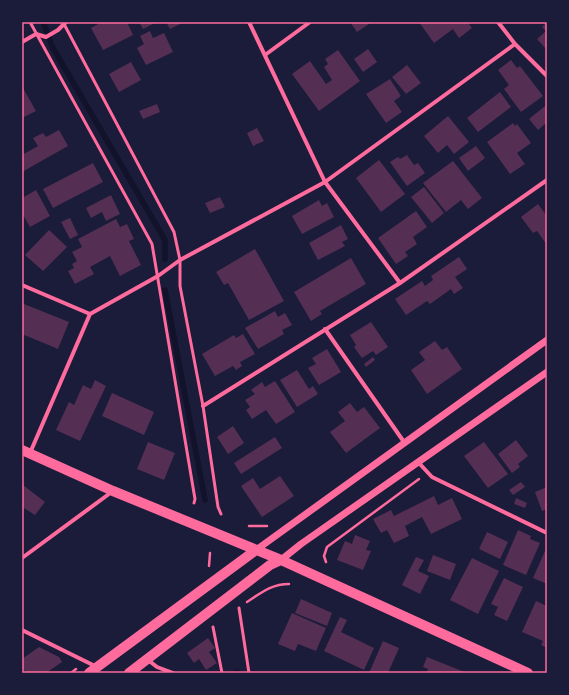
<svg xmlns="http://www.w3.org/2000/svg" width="569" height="695" font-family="Signika,sans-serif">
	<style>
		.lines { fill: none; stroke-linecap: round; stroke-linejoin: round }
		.stream { stroke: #12122b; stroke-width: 5.5 }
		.building { fill: #542f53 }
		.path { stroke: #ff6b9d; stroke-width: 2.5 }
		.service { stroke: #ff6b9d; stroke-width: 3 }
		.minor { stroke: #ff6b9d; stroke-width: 4 }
		.tertiary { stroke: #ff6b9d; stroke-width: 7 }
		.primary { stroke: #ff6b9d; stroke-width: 10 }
		.neatline { fill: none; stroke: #ff6b9d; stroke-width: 1.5 }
	</style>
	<rect width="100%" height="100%" fill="#1b1b3a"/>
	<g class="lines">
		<path class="stream" d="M43 22 53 48 165 240V259
			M165 290 205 500
			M237 672V673"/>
	</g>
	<path class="building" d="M102 22H127L133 35 103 50 91 28Z
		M139 22H157L143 29Z
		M166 22H184L170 29Z
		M350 22H372L357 32Z
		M419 22H472L469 24 472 28 459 38 453 29 434 43Z
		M547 22V48L546 49 537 39 546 31 542 27Z
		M150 31 153 38 164 33 173 52 146 65 137 48 144 44 140 36Z
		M368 49 377 62 363 72 354 59Z
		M338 50 360 81 319 111 292 74 310 61 326 84 332 80 324 67 328 64 325 59Z
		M511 60 517 68 520 66 543 96 521 112 504 89 509 85 498 70Z
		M131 62 141 80 119 92 109 74Z
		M407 65 421 83 406 94 392 77Z
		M390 79 401 96 394 101 402 112 386 123 366 94Z
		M23 88 36 111 22 118V89Z
		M500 92 511 107 478 132 467 118Z
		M157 104 160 112 143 119 139 111Z
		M545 106 547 108V125L545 124 538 130 529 119Z
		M448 116 469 142 454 154 447 145 438 153 424 136Z
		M513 123 515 126 517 124 531 143 517 153 525 164 510 174 487 142Z
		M257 128 264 141 253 146 247 133Z
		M59 130 68 146 22 172V155L38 146 33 138 43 133 46 137Z
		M476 146 485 158 468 171 459 158Z
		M407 155 414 165 418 163 425 173 407 186 390 162 398 157 400 159Z
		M379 160 405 194 381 212 356 178Z
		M453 161 482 198 468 209 461 200 446 212 423 183Z
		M93 163 103 182 53 208 43 189Z
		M424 187 444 213 432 223 411 197Z
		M36 190 50 216 30 227 22 213V198Z
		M111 195 120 214 106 221 102 212 91 218 86 208Z
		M220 197 225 207 210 213 205 203Z
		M319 200 322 206 327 203 334 217 302 234 292 216Z
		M538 204 547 216V245L537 231 533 233 521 217Z
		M416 211 427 227 413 237 417 244 405 252 408 256 396 264 378 238Z
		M70 218 78 235 70 239 61 222Z
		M116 219 120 227 127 224 134 239 129 241 141 265 120 276 110 256 90 267 94 274 75 284 68 271 74 268 72 264 77 261 72 252 82 247 78 239Z
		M341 225 348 239 342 242 345 246 318 260 309 243Z
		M49 230 67 247 43 271 25 255Z
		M255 249 284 301 249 320 228 283 224 285 216 272Z
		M459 257 467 269 455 277 463 288 454 294 451 289 430 304 427 301 406 315 395 299 422 281 425 286 433 280 431 276Z
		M351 258 366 284 320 311 322 314 311 321 294 292Z
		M24 304 69 322 58 349 22 334V309Z
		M275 311 278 317 285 313 292 325 282 330 284 334 258 349 245 328Z
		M371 322 388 347 376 355 373 351 362 358 354 347 356 345 350 335Z
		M243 334 255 354 240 362 242 366 236 370 233 366 215 376 202 354 234 335 236 338Z
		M435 341 442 350 447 347 462 369 427 394 411 370 425 360 419 352Z
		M327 349 341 372 319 385 308 368 316 364 312 358Z
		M373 357 375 360 366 367 364 364Z
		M297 370 309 389 313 386 318 394 297 407 280 380Z
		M95 380 106 386 80 441 56 430 69 402 74 405 83 385 91 389Z
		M275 381 295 412 276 424 266 410 252 419 246 410 250 407 245 400 255 394 251 390 262 382 265 387Z
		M112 393 154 412 144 435 102 416Z
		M350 403 357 412 364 407 380 428 346 453 330 432 345 421 338 412Z
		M233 426 244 443 228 454 217 437Z
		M275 437 282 448 241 474 234 463Z
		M516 440 528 456 518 464 520 467 512 473 498 454Z
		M148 442 175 453 164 480 137 469Z
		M484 442 508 474 488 488 464 456Z
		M280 476 294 496 262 517 241 486 253 478 260 489Z
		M521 482 525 487 513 495 509 490Z
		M23 485 45 502 35 515 24 508 22 511Z
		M547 487V509L542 511 535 492Z
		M434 496 438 505 452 498 462 519 431 534 422 517 405 526 409 536 394 543 387 530 381 533 373 519 391 510 394 516Z
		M516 498 527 503 525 508 514 504Z
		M518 530 531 536 530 539 540 543 526 575 503 565Z
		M487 532 508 542 500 559 479 549Z
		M355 535 370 541 366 550 371 551 363 570 337 560 345 541 352 544Z
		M545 551 547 552V584L533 578Z
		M433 555 456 564 450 580 427 571Z
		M416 557 424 560 418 571 429 576 420 594 402 585Z
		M472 558 499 571 478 614 450 600Z
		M504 578 523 587 507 621 494 615 498 607 491 604Z
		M301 599 332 613 327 626 295 613Z
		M536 601 547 606V648L541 645 543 641 522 632Z
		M292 613 326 628 316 651 298 644 295 651 278 644Z
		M340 617 347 620 341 632 374 648 364 670 324 651Z
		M208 638 215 648 209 652 217 663 206 670 199 659 194 663 187 653Z
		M383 641 399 648 388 673H369Z
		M39 647 59 657 62 662 46 673H26L22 667V659Z
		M427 657 467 673H426L428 669 423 667Z"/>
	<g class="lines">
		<path class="path" d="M249 526H267
			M326 562 324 556 327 547 419 479
			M209 566 210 553
			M247 602C261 593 271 584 289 584
			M71 673 76 669"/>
		<path class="service" d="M30 22 152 244 195 499 194 503
			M64 24 174 232 180 260V286L203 406 218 507 221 514
			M239 608 249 673
			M213 627 222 673"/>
		<path class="minor" d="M249 22 325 182 400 283
			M498 22 515 44 547 76
			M22 42 36 34 46 37 58 30 66 22
			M265 55 310 22
			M22 285 90 314
			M325 329 404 442
			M203 406 400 283 547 180
			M30 453 90 314 158 276 180 260 325 182 515 44
			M418 462 432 477 547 533
			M22 558 113 491
			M22 630 97 667
			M148 660 157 667 173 673"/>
		<path class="tertiary" d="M256 550 547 340
			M281 560 301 544 547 372"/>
		<path class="primary" d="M22 450 113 491 281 560 528 673
			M89 673 256 550
			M129 673 270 565 281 560"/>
	</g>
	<rect width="569" height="695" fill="none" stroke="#1b1b3a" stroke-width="46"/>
	<rect x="23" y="23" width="523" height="649" class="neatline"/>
</svg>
